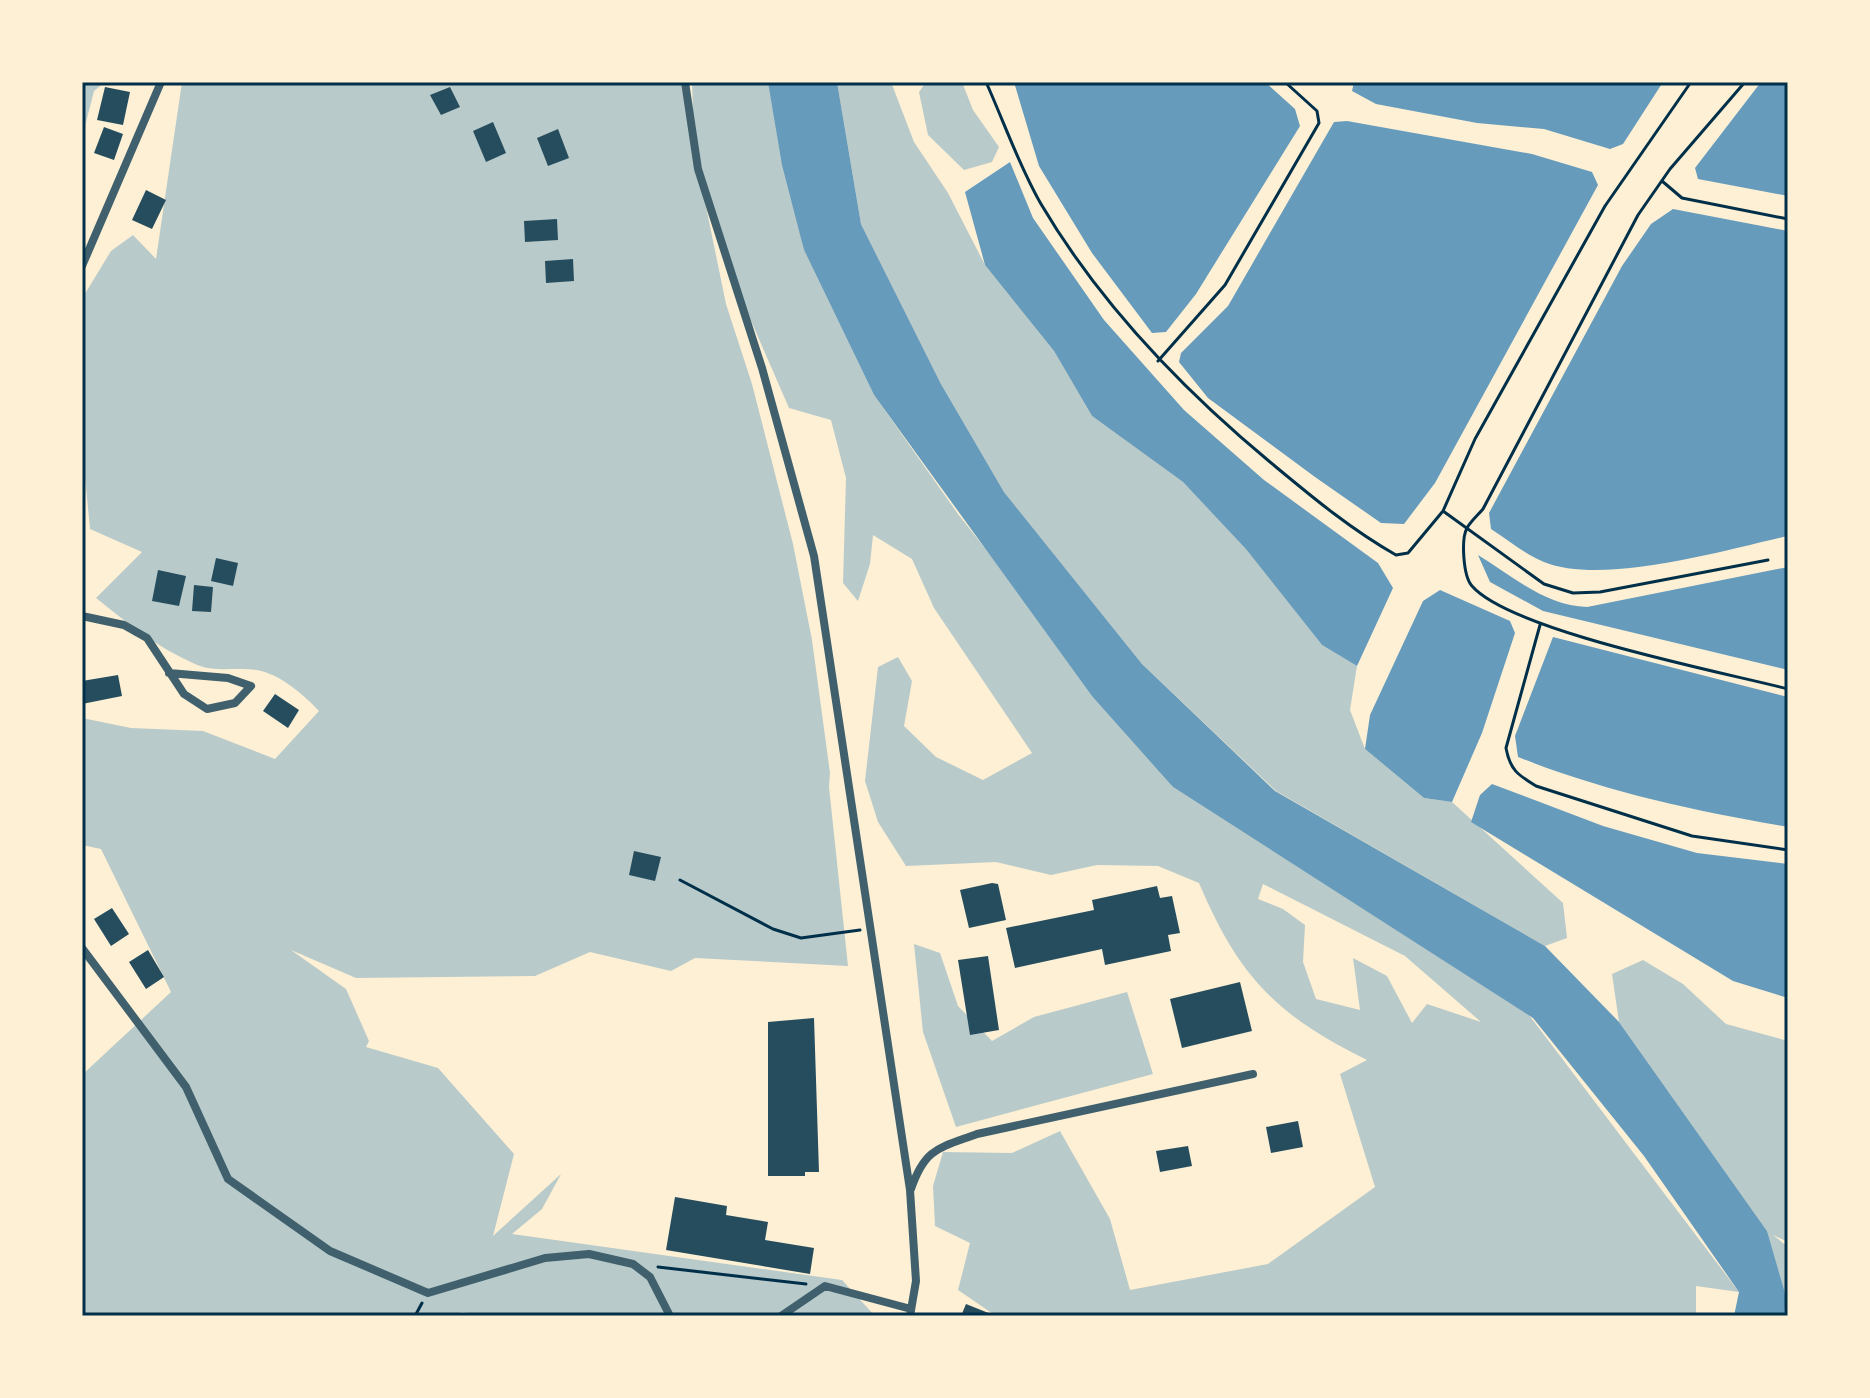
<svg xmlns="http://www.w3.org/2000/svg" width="1870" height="1398" font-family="Raleway,sans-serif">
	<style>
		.green { fill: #b9caca; fill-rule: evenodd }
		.water { fill: #669bbc }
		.building { fill: #264d5e }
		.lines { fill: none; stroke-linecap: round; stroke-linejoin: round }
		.path { stroke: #003049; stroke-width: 3 }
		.minor { stroke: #3f606c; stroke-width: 8 }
		.neatline { fill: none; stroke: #003049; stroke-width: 3 }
	</style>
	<rect width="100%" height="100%" fill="#fdf0d5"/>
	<path class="green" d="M82 82H105L94 91 82 138Z
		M182 82H681L694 146 692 82H768L804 250 874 395 958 514 1173 787 1529 1015 1739 1292 1696 1286V1316H996L958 1290 970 1243 935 1226 933 1186 943 1152 1012 1153 1060 1131 1110 1219 1130 1290 1268 1264 1375 1187 1340 1074 1367 1060C1276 1015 1239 977 1199 883L1158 866 1097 865 1051 875 996 862 906 866 878 822 865 781 878 667 898 657 912 681 904 726 936 757 983 780 1032 753 934 608 912 559 873 535 870 564 858 601 843 583 846 478 831 420 789 408 735 284 697 163 726 304 752 384 793 544 812 640 830 773 829 787 848 966 695 958 671 971 590 952 535 976 356 978 291 950 346 989 369 1041 366 1047 438 1068 514 1154 493 1236 561 1174 542 1209 512 1234 842 1280 875 1316H490L461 1312 459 1316H82V1075L171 992 101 849 82 845V718L131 728 203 731 275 759 319 711C304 695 280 674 257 670 236 667 215 673 195 664 158 648 127 623 96 598L142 552 90 529 82 445 83 297 111 251 133 235 156 259ZM1263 884 1405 956 1481 1022 1427 1004 1412 1023 1387 976 1353 958 1360 1010 1316 999 1303 962 1305 925 1283 909 1258 899Z
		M837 82H891L914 142 948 193 985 265 1054 351 1092 416 1183 482 1246 548 1322 645 1357 666 1350 710 1365 749 1424 798 1452 802 1563 903 1567 938 1545 946 1276 791 1142 664 1004 492 941 384 861 224Z
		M926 82H962L973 110 999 147 992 162 964 170 928 135 919 92Z
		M914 944 940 953 958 1006 992 1041 1034 1017 1127 992 1153 1074 956 1127 923 1032Z
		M1643 960 1683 984 1726 1024 1788 1041V1242L1773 1235 1788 1247V1316H1783L1767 1231 1619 1022 1612 974Z"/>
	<path class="water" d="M768 82H837L861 224 941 384 1004 492 1142 664 1275 791 1545 946 1619 1022 1767 1231 1786 1297 1784 1316H1734L1739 1292 1644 1156 1533 1018 1173 787 1092 696 874 395 804 250 782 165Z
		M1014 82H1265L1295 109 1300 126 1196 294 1166 332 1152 333 1092 253 1039 166Z
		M1354 82H1663L1623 144 1610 149 1544 129 1477 123 1376 104 1352 91Z
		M1761 82H1788V196L1698 179 1695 168Z
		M1347 121 1532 154 1592 172 1598 185 1435 483 1404 524 1381 523 1315 477 1208 398 1179 362 1181 353 1228 306 1334 122Z
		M1010 162 1033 218 1104 320 1184 410 1264 480 1378 563 1393 588 1357 666 1322 645 1246 549 1183 482 1092 416 1054 351 985 265 965 192Z
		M1673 209 1788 231V536C1725 550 1603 586 1544 562 1526 555 1508 540 1491 529L1489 513 1622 266 1651 224Z
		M1478 555C1512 576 1546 606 1587 607L1788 567V670L1543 611 1490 582Z
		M1440 590 1510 621 1515 633 1482 733 1452 802 1424 798 1365 749 1370 715 1423 601Z
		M1553 637 1788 697V827C1695 811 1606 792 1518 757L1515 736Z
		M1492 784 1603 826 1697 853 1788 864V998L1733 981 1471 822 1480 795Z"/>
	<path class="building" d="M105 87 130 92 123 125 97 120Z
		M450 87 460 107 441 115 430 95Z
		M493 122 506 153 486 162 473 131Z
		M104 127 123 134 114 160 94 153Z
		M558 129 569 158 548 166 537 138Z
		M146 190 166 200 152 229 132 220Z
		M557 219 558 240 525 242 524 221Z
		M573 259 574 281 546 283 545 261Z
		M216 558 238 563 233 586 211 581Z
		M158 570 186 576 179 606 152 601Z
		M194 585 213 587 211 612 192 611Z
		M118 675 122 696 82 704V681Z
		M275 694 299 710 288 728 263 711Z
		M634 851 661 857 655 881 629 875Z
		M992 883 998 884 1006 920 969 928 960 890Z
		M1157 886 1160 898 1172 896 1180 933 1168 935 1171 951 1105 965 1102 949 1015 968 1006 928 1094 910 1092 900Z
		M112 908 129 934 111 946 94 919Z
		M148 950 164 977 146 989 129 962Z
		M988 956 999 1030 970 1035 958 960Z
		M1240 982 1252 1031 1182 1048 1170 999Z
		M814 1018 819 1172H805V1176H768V1022Z
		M1298 1121 1303 1147 1271 1153 1266 1127Z
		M1188 1146 1192 1166 1160 1172 1156 1151Z
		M675 1197 727 1206 726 1215 768 1222 765 1240 814 1248 810 1274 666 1250Z
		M966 1304 996 1316H961Z"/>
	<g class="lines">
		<path class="path" d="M986 82C1004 122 1019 166 1041 204 1100 304 1181 388 1270 462 1311 496 1350 529 1396 555L1408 553 1443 511
			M1691 82 1605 206 1475 439 1443 511 1544 584 1573 593 1600 592 1768 560
			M1745 82 1670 169 1638 215 1483 509C1478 515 1471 521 1467 528 1461 539 1463 576 1472 586 1511 631 1722 672 1788 689
			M1662 181 1682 198 1788 219
			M1158 361 1225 285 1319 123 1317 111 1285 82
			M1540 625 1506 748C1510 770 1518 775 1536 786L1692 836 1788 850
			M680 880 773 929 801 938 860 930
			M658 1267 806 1284
			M415 1316 422 1303"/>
		<path class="minor" d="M685 82 698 169 762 368 814 556 910 1190 916 1281 910 1316
			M82 266 161 82
			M82 616 124 625 147 638 184 694 207 709 235 703 251 686 228 678 169 673
			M82 948 186 1087 228 1179 330 1251 428 1293 545 1258 589 1254 633 1264 650 1277 670 1316
			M911 1189C925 1148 939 1148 977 1134L1253 1074
			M781 1316 825 1286 911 1309"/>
	</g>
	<rect width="1870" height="1398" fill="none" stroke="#fdf0d5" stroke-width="168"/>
	<rect x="84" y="84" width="1702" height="1230" class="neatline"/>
</svg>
